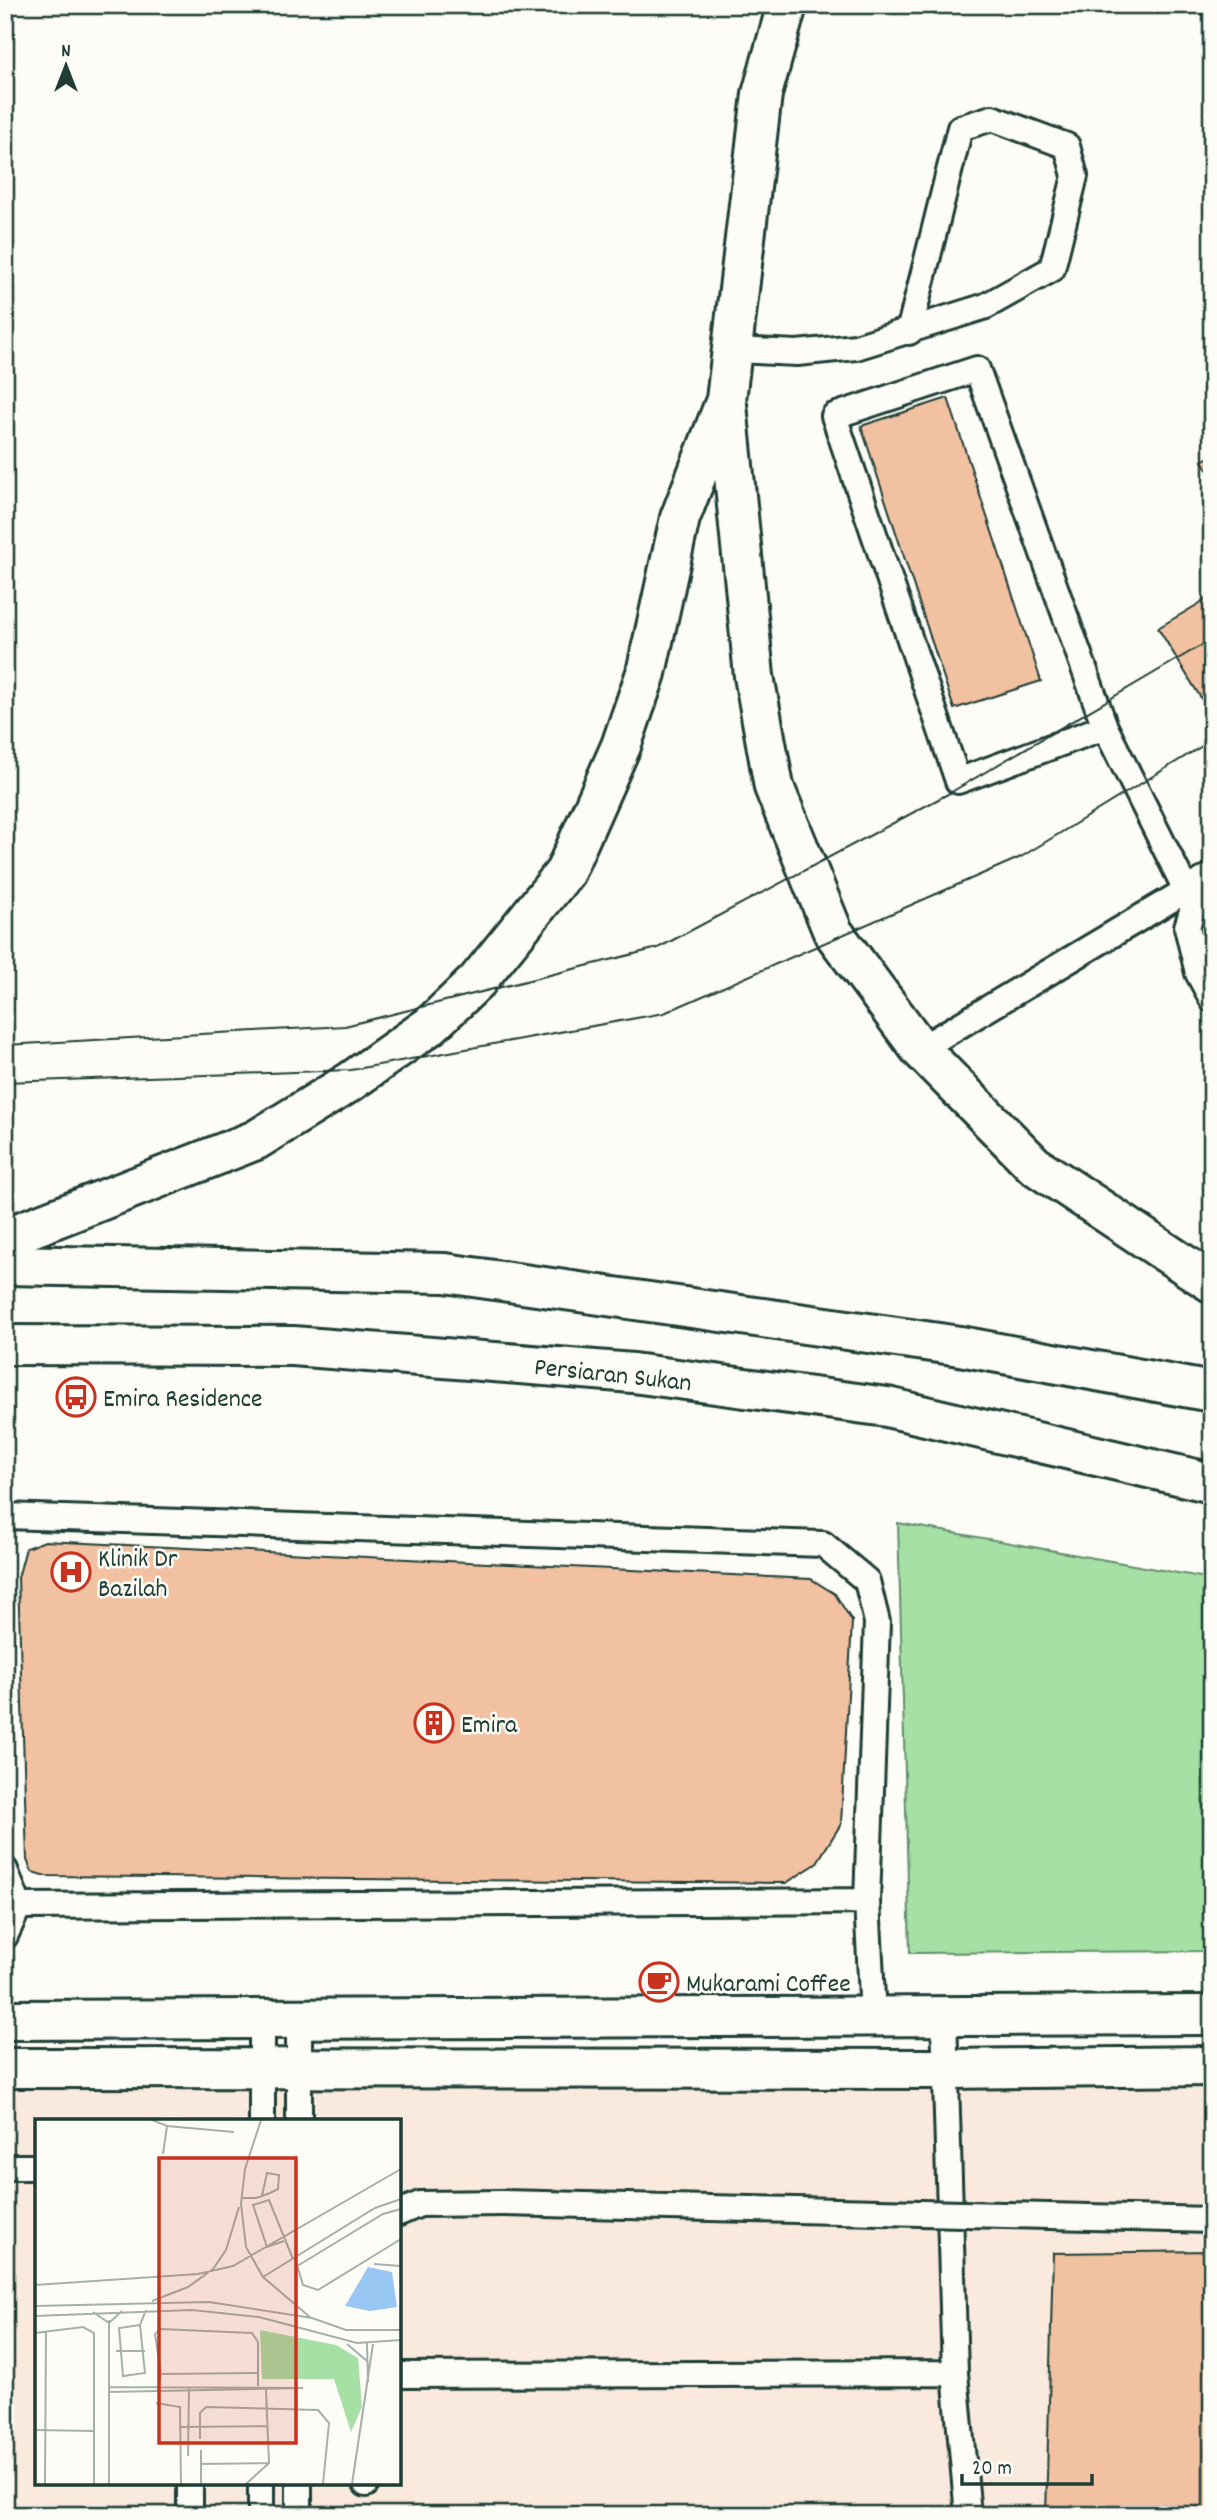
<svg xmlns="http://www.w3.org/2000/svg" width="1217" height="2520" font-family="Dekko,sans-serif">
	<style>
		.built { fill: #f9eadd; fill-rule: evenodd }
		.green { fill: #a6e0a5; stroke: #628e6c; stroke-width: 2 }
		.building { fill: #f1c1a1; stroke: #1f3d34; stroke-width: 2 }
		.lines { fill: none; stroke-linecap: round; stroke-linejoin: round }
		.service-casing { stroke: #1f3d34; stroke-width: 30 }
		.minor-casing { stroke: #1f3d34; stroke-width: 44 }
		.primary-casing { stroke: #1f3d34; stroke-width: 44 }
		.service { stroke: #fdfcf7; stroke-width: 24 }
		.minor { stroke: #fdfcf7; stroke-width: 38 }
		.primary { stroke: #fdfcf7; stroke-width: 38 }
		.tram { stroke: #1f3d34; stroke-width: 2 }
		.service-bridge-casing { stroke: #1f3d34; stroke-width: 30; stroke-linecap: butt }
		.service-bridge { stroke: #fdfcf7; stroke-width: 24 }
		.labels { text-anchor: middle; stroke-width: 5; stroke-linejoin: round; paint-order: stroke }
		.street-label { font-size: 26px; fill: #1f3d34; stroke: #fdfcf7 }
		.poi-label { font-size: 26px; fill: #1f3d34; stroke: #fdfcf7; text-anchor: start }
		.inset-road { fill: none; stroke: #a4b0a9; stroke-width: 2 }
		.view { fill: #c8321e; fill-opacity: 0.15; stroke: #c8321e; stroke-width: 3.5 }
		.inset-edge { fill: none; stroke: #1f3d34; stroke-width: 3.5 }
	</style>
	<rect width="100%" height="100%" fill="#fdfcf7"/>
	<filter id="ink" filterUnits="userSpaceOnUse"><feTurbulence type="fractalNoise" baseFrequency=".0143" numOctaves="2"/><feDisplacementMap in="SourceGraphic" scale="14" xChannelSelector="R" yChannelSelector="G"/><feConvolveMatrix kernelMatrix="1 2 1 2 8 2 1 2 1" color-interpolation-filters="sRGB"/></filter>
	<g filter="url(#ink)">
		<path class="built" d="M1212 2079V2515H5V2082ZM37 2121H399V2483H37Z"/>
		<path class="green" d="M898 1523 1212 1579V1951L910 1953Z"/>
		<path class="building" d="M948 398 1041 681 954 709 861 426Z
			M1212 455V477L1202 461Z
			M1212 596V716L1158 628Z
			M45 1541 811 1579 835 1594 852 1621 841 1824 816 1864 786 1883 46 1876 32 1872 27 1860 18 1578 26 1548Z
			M1212 2251V2515H1046L1053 2253Z"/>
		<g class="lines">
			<g class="service-casing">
				<path id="service" d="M734 350 797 353 856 347 986 306 1052 269 1075 176 1067 146 992 118 960 128 909 332
					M1105 727 958 781 834 416 977 369 1105 727 1186 890
					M1201 882 1187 927 1198 973 1212 999
					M920 1049 1212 875
					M5 1516 823 1544 867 1581 877 1622 867 1901 873 2017
					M5 1870 19 1906 5 1936
					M19 1906 867 1901
					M944 2017 955 2373 968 2515
					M299 2020V2121
					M262 2121V2020
					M5 2167H37
					M399 2213 420 2204 503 2203
					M399 2375 955 2373
					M190 2483V2515
					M299 2483V2515
					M366 2483V2484
					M261 2515V2483"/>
			</g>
			<g class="minor-casing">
				<path id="minor" d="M727 405 754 676 774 787 833 932 920 1049 1034 1165 1212 1283
					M5 1238 256 1140 350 1082 431 1025 477 981 565 872 621 746 646 673 680 518 726 400 762 94 787 5
					M5 2020 1212 2015
					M5 2068 946 2069 1212 2066"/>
			</g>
			<g class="primary-casing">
				<path id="primary" d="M5 1265 445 1273 960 1346 1212 1392
					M5 1345 293 1346 633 1373 887 1407 1212 1483"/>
			</g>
			<use href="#service" class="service"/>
			<use href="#minor" class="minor"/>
			<use href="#primary" class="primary"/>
			<path class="tram" d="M5 1045 345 1026 658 948 948 794 1212 639
				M5 1082 351 1070 664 1013 1021 857 1212 740"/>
			<g class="service-bridge-casing">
				<path id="service-bridge" d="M503 2203 1212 2220"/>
			</g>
			<use href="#service-bridge" class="service-bridge"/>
		</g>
	</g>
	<defs>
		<g id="bus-ring" transform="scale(2.0125)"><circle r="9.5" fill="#fdfcf7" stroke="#c8321e" stroke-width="1.5"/><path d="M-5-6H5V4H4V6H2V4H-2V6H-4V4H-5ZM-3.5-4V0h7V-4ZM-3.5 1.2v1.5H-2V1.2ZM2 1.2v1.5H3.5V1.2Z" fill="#c8321e"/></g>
		<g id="hospital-ring" transform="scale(2.0125)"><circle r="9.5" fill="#fdfcf7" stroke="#c8321e" stroke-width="1.5"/><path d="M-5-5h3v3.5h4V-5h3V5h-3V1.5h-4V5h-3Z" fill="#c8321e"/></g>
		<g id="building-ring" transform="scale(2.0125)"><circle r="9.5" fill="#fdfcf7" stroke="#c8321e" stroke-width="1.5"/><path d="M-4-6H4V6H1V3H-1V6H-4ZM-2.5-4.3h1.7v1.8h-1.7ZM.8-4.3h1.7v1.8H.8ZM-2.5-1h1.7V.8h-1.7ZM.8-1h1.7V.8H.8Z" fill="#c8321e"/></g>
		<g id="cafe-ring" transform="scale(2.0125)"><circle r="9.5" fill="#fdfcf7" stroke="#c8321e" stroke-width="1.5"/><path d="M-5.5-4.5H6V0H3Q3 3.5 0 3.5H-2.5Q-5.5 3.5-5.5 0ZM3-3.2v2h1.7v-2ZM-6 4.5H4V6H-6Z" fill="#c8321e"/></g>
	</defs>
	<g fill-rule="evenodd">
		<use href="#bus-ring" x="76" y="1397"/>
		<use href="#hospital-ring" x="71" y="1572"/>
		<use href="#building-ring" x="434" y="1723"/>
		<use href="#cafe-ring" x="659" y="1982"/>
	</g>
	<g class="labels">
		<g class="street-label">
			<text transform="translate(613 1373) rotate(6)" y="9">Persiaran Sukan</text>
		</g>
		<g class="poi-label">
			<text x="103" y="1406">Emira Residence</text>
			<text x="98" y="1566">Klinik Dr<tspan x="98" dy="30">Bazilah</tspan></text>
			<text x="461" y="1732">Emira</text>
			<text x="686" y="1991">Mukarami Coffee</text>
		</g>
	</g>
	<g transform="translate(35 2119)">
		<rect width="366" height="366" fill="#fdfcf7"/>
		<path d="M225 211 301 226 323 239 327 288 316 313 299 260H227Z" fill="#a6e0a5"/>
		<path d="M333 148 357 153 362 188 335 192 310 187Z" fill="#98c7f3"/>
		<path class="inset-road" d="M117 1 132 7 199 13M226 1 210 50 206 85 211 128 228 158 276 199M128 35 132 7M207 79H221L227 77 235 74 243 70 244 56 232 54 227 77M249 122 232 128 218 86 234 81 258 140M260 139 268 166 283 171 366 120M339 145 366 147M259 149 348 95 366 90M228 158 340 89 366 80M0 166 163 155 198 147 366 50M117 182 153 168 178 150 191 131 204 88M0 187 174 183 277 199 311 211H366M58 193 74 204 87 192M0 197 157 191 224 198 322 224 366 221M74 201V365M105 206 84 209 88 257 110 254 105 206 111 191M0 214 48 208 59 214V365M332 224 333 263M312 225 332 242M81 232H110M126 255 222 254M74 268 268 269 74 273M123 268 126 255 120 215 125 210 217 214 223 223V267M121 284 145 288 146 365M145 308 232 307M0 311 60 312M165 320V294L171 288 283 291 294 304 288 365M166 331V365M153 337 154 268M165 345 234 344M10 365 11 213M211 365 234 344 231 271M317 365 338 225"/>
		<path class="view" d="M124 39H261V324H124Z"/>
		<rect width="366" height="366" class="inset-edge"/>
	</g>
	<rect width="1217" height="2520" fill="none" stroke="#fdfcf7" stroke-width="28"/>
	<rect x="14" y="14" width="1189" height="2492" fill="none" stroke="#1f3d34" stroke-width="2.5" filter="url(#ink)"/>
	<g transform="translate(66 66)" stroke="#fdfcf7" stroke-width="5" paint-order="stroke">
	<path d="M0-5L12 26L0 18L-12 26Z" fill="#1f3d34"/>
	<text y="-10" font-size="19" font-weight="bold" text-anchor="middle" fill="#1f3d34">N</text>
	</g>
	<path d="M962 2474v10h130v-10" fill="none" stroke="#1f3d34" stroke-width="3.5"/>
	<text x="972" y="2474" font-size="21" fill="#1f3d34" stroke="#fdfcf7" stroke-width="5" paint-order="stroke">20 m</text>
</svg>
